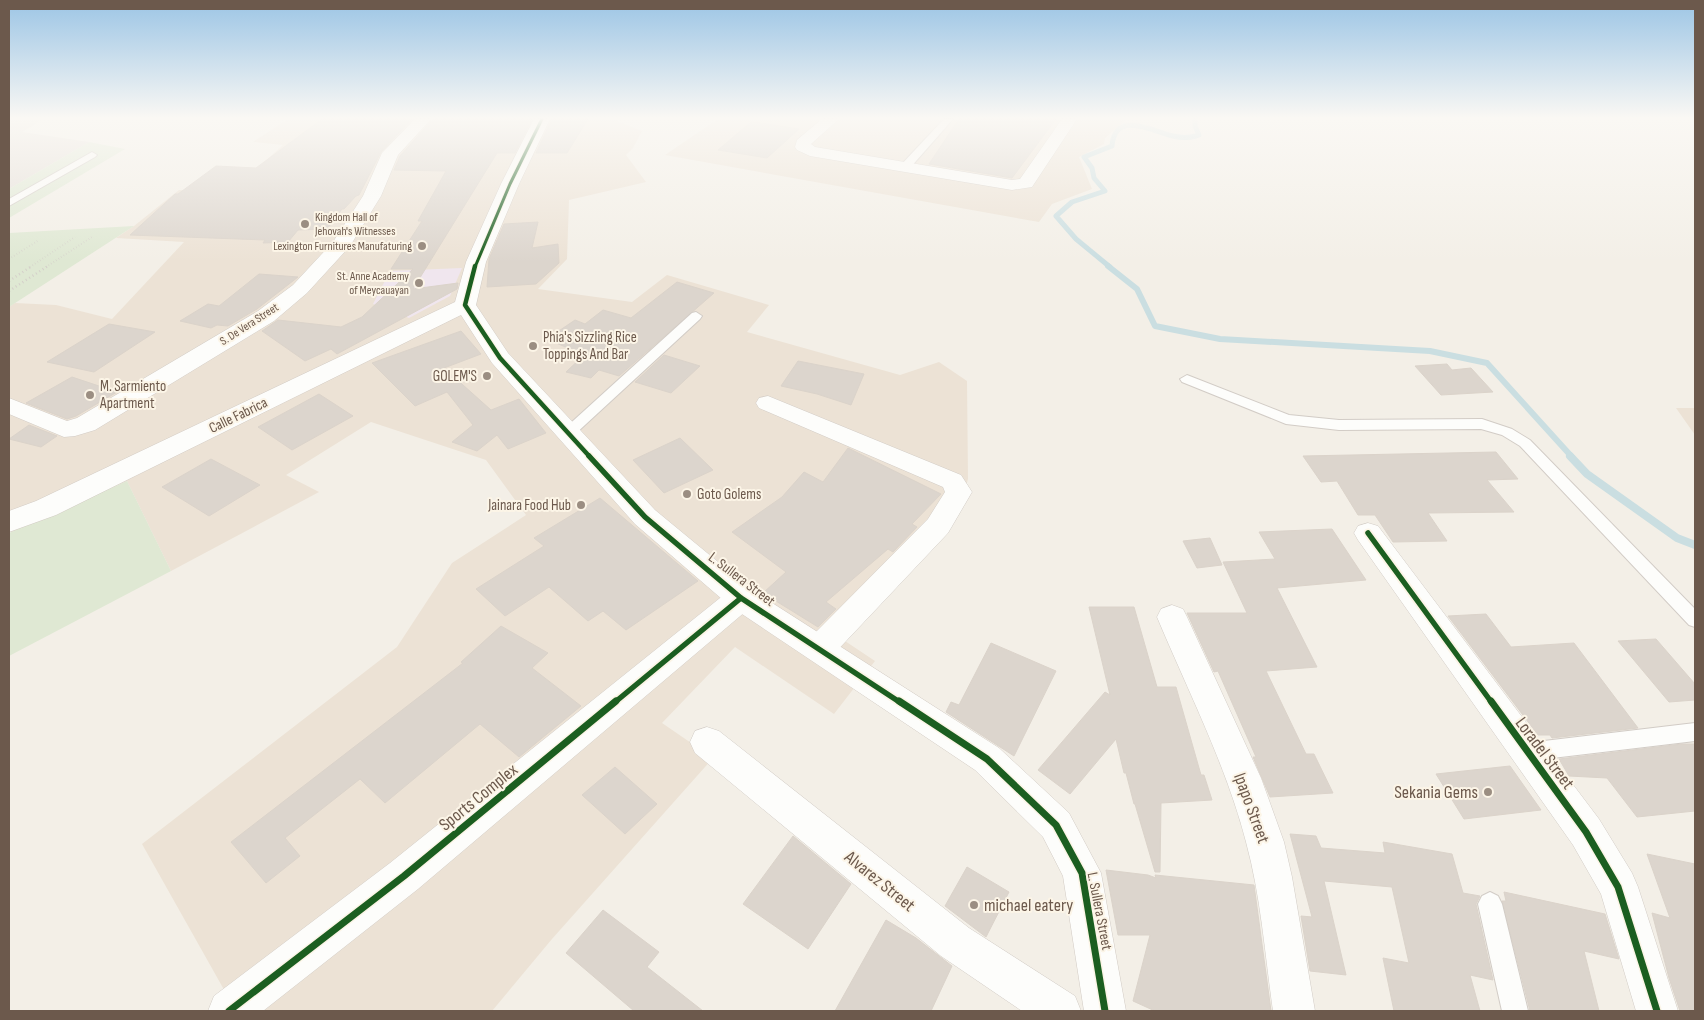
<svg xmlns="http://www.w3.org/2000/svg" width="1704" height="1020" font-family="'Sofia Sans Condensed',sans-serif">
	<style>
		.residential { fill: #ece2d5 }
		.industrial { fill: #e5dfd8 }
		.education { fill: #f0e6ee }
		.green { fill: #dfe8d3 }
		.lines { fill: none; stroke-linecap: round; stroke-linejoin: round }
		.stream-far2 { stroke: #cadee1; stroke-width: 5 }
		.stream-far1 { stroke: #cadee1; stroke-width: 6 }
		.stream { stroke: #cadee1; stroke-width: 8 }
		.building { fill: #dcd5cd; stroke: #dbd3ca }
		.lane-casing { stroke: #d2ccc6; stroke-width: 2 }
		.street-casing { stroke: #d2ccc6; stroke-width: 1 }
		.secondary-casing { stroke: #d2cbc4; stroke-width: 1 }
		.path-far1 { stroke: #d4cfc9; stroke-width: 2; stroke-dasharray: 0.5 2.5; stroke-linecap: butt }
		.path { stroke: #d4cfc9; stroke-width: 2.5; stroke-dasharray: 1 3; stroke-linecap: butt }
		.lane { fill: #fdfdfb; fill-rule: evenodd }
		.street { fill: #fdfdfb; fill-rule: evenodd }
		.secondary { fill: #fdfdfb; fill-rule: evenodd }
		.cycleway-far3-casing { stroke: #fcf5e7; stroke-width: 5 }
		.cycleway-far2-casing { stroke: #fcf5e7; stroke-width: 7 }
		.cycleway-far1-casing { stroke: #fcf5e7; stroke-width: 9 }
		.cycleway-casing { stroke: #fcf5e7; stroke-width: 10 }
		.cycleway-far3 { stroke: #1b5e20; stroke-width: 3 }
		.cycleway-far2 { stroke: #1b5e20; stroke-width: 4.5 }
		.cycleway-far1 { stroke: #1b5e20; stroke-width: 5.5 }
		.cycleway { stroke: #1b5e20; stroke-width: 7 }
		.poi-dot { fill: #9b8e82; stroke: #fcf5e7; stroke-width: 2 }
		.labels { text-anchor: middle; stroke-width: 4; stroke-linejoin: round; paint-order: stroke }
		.far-poi-label { font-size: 12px; fill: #6c594c; stroke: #fcf5e7; text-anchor: end }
		.far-street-label { font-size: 12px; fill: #6c594c; stroke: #fcf5e7 }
		.poi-label { font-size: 15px; fill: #6c594c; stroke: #fcf5e7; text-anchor: start }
		.street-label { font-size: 15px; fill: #6c594c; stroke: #fcf5e7 }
		.near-street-label { font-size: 18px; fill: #6c594c; stroke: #fcf5e7 }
		.near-poi-label { font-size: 18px; fill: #6c594c; stroke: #fcf5e7; text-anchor: end }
	</style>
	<rect width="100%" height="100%" fill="#f3efe7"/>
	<path class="residential" d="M288 119H611L642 131 633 148 626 155 646 182 569 200 567 259 538 289 632 302 667 275 769 305 747 332 900 375 939 362 967 381 968 479 956 520 842 639 875 661 834 714 735 647 662 723 713 758 552 939 492 1011H236L142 844 397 647 452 563 526 515 486 460 371 422 286 475 319 492 171 571 127 481 11 533 9 529V307L15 303 56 305 112 319 184 242 116 238 134 226 179 190 231 192 283 145 253 142Z
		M718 119H1127L1105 138 1104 144 1079 157 1092 189 1052 204 1039 222 665 155Z
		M1676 408H1695V435Z"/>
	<path class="industrial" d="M9 119H44L22 132 89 142 9 189Z"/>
	<path class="education" d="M462 268 450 296 409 318 373 304 390 271Z"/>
	<path class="green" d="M89 142 125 149 9 218V189Z
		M134 226 9 307V233Z
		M127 481 171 571 9 656V533Z"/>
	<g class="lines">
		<path class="stream-far2" d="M1110 267 1076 239 1056 216 1072 202 1105 191 1094 178 1092 168 1084 157 1112 146C1115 109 1154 132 1173 136 1181 138 1189 138 1196 136L1199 135 1195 126V119"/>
		<path class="stream-far1" d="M1108 266 1137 289 1155 326 1220 339 1430 351 1487 363 1572 457"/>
		<path class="stream" d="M1570 456 1587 474 1677 538 1695 545"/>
	</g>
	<path class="building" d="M322 119H412L381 152 359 195 356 196 344 209H342L327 229 298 230 288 242 263 243 265 240 130 235 175 194H178L216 166 256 168Z
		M433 119H532L515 153H497L413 289 458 283 457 289 337 354 331 349 305 361 262 331 278 320 341 327 362 317 413 269H391L422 221H418L446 171 394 170 400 156Z
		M552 119H588L567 153H536Z
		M959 119H1056L1012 178 929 164Z
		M751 122 761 123 799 129 767 158 718 150Z
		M538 222 532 248 558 244 559 263 536 284 487 287 489 259 504 224Z
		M259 274 298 277 257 309 228 326 217 325 211 328 180 321 208 304 219 306Z
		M677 282 714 293 619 376 599 370 591 378 566 372 584 355 547 339 575 320 585 324 603 310 631 318Z
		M109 324 155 332 94 372 47 362Z
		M461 331 481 354 444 368 491 410 519 399 546 433 508 449 497 435 477 451 452 442 473 425 447 392 415 406 372 363Z
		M664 355 700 366 671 393 635 382Z
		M798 361 864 374 851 405 817 394 781 386Z
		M1447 364 1452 370 1471 368 1493 392 1441 395 1415 366Z
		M72 377 117 392 76 416 67 419 26 403Z
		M319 394 353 416 292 450 258 427Z
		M29 425 57 436 41 447 9 439Z
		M680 438 713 470 664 493 633 460Z
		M848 448 941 494 912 524 917 527 893 552 888 549 826 602 836 609 818 627 763 593 786 572 732 532 782 497 804 472 823 482Z
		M1496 452 1518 479 1487 480 1514 512 1428 513 1447 541 1393 542 1375 515H1358L1337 481 1321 482 1303 456Z
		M211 459 260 485 209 516 162 487Z
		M600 498 698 581 626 630 603 611 588 621 549 587 505 616 476 589 544 546 534 538Z
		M1332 529 1366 580 1277 588 1317 667 1266 671 1306 754H1314L1333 793 1270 797 1253 757H1256L1218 671 1214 672 1187 613H1247L1223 562 1275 559 1259 532Z
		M1210 538 1222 565 1197 568 1183 541Z
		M1089 607H1134L1157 687H1176L1201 775H1204L1212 800 1161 803 1160 872H1155L1135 804H1134L1126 773H1124L1116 739 1070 794 1038 770 1105 692 1110 695Z
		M1486 614 1511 647 1574 643 1638 728 1552 738 1550 735H1538L1448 616Z
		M501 626 548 653 532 668 581 706 519 757 480 724 385 803 360 779 285 838 300 856 266 883 231 842 463 663 461 662Z
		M1656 639 1695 684V700L1669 702 1618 641Z
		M991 643 1056 671 1014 756 946 712 951 702 959 705Z
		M1682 744H1695V811L1637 817 1607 778 1569 776 1559 759Z
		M1510 766 1541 810 1464 819 1436 774Z
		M615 767 657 804 625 834 582 795Z
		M1290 834 1316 836 1321 848 1385 853 1383 842 1452 854 1463 893 1480 896 1476 904 1493 980 1470 975 1480 1011H1394L1383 958 1409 963 1392 887 1324 881 1346 975 1310 971 1301 916 1312 917Z
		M793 836 851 884 808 949 743 904Z
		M1647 854 1695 864V1011H1680L1669 978 1652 913 1670 918Z
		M967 867 1009 892 986 937 945 906Z
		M1106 870 1148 875 1156 878 1155 875 1254 885 1271 1011H1155L1133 1001 1150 935H1118Z
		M1504 892 1605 914 1619 959 1584 951 1599 1011H1530L1502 901H1506Z
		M603 910 659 952 647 967 703 1011H634L566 953Z
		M886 920 916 938 952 966 931 1011H835Z"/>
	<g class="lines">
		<g class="lane-casing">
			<path id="lane" d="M944 119H953L909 169H901V165Z
				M92 152 97 155 95 157 9 206V199Z
				M696 312 702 316 700 319 573 436H563L561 433 563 430 692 313Z
				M1187 375 1289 415 1339 420 1482 419 1512 429 1530 440 1695 609V627L1689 625 1520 446 1502 435 1481 429 1339 430 1286 424 1182 382 1180 379Z
				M1695 723V741L1527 761 1520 758 1517 752 1520 746 1527 743Z
				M1490 892 1498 896 1502 904 1528 1011H1502L1478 904 1482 896Z"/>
		</g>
		<g class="street-casing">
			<path id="street" d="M415 119H431L398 155 381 196 350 246 307 293 274 321 95 430 75 436 64 437 9 414V398L67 421 77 418 258 311 293 285 333 242 363 196 382 153Z
				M822 119H839L811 144 815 147 1012 180 1020 179 1062 119H1077L1032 187 1012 190 810 156 797 150 795 147 797 140Z
				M768 396 961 475 972 492 948 533 831 657 820 661 809 657 804 648 809 639 928 519 945 492 943 487 759 408 756 403 759 398Z
				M1368 523 1378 526 1599 819 1632 873 1638 887 1678 1011H1636L1601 894 1573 845 1358 540 1354 533 1358 526Z
				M741 586 752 590 756 598 752 606 418 889 263 1011H208L214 996 390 863 730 590Z
				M1172 605 1183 609 1187 617 1261 778 1284 842 1292 877 1315 1011H1273C1265 955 1261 897 1246 842 1226 765 1188 691 1157 617L1161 609Z
				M707 727 719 731 969 928 1075 996 1081 1011H1022L941 956 695 753 690 742 695 731Z"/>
		</g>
		<g class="secondary-casing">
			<path id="secondary" d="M534 119H550L519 184 486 262 476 305 508 353 655 510 752 590 999 748 1069 813 1101 873 1126 1011H1084L1063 876 1043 837 975 770 730 606 635 524 492 363 461 315 56 515 9 532V511L36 501 455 302 466 262 501 184Z"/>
		</g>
		<path class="path-far1" d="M9 259 39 240
			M30 267 75 237
			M46 267 92 237"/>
		<path class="path" d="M9 281 32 266
			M9 291 48 266"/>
		<use href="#lane" class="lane"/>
		<use href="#street" class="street"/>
		<use href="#secondary" class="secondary"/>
		<g class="cycleway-far3-casing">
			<path id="cycleway-far3" d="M475 267 510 184 542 119"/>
		</g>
		<g class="cycleway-far2-casing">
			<path id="cycleway-far2" d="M475 266 465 305 500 358 590 457"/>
		</g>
		<g class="cycleway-far1-casing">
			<path id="cycleway-far1" d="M589 456 645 517 741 598 901 703
				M1368 533 1492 703
				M614 703 741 598"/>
		</g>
		<g class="cycleway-casing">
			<path id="cycleway" d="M899 701 987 759 1056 825 1082 873 1105 1011
				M1491 701 1586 832 1618 887 1657 1011
				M229 1011 404 876 616 701"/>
		</g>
		<use href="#cycleway-far3" class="cycleway-far3"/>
		<use href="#cycleway-far2" class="cycleway-far2"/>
		<use href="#cycleway-far1" class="cycleway-far1"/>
		<use href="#cycleway" class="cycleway"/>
	</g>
	<linearGradient id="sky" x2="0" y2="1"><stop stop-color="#9cc5e5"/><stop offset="0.45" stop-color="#faf8f4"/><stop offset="1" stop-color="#faf8f4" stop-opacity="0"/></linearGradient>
	<rect width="1704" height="262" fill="url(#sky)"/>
	<g class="poi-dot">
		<circle cx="305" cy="224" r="5"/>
		<circle cx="422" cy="246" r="5"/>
		<circle cx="419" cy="283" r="5"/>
		<circle cx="533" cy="346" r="5"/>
		<circle cx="487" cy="376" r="5"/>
		<circle cx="90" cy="395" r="5"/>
		<circle cx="687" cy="494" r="5"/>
		<circle cx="581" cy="505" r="5"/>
		<circle cx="1488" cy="792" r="5"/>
		<circle cx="974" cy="905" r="5"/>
	</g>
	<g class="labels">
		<g class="far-poi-label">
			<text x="315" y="221" text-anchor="start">Kingdom Hall of<tspan x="315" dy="14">Jehovah's Witnesses</tspan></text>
			<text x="412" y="250">Lexington Furnitures Manufaturing</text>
			<text x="409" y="280">St. Anne Academy<tspan x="409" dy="14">of Meycauayan</tspan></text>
		</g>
		<g class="far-street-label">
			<text transform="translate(249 324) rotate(-33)" y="4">S. De Vera Street</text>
		</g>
		<g class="poi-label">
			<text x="543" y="342">Phia's Sizzling Rice<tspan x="543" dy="17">Toppings And Bar</tspan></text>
			<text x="477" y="381" text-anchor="end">GOLEM'S</text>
			<text x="100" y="391">M. Sarmiento<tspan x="100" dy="17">Apartment</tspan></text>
			<text x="697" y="499">Goto Golems</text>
			<text x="571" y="510" text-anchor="end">Jainara Food Hub</text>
		</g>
		<g class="street-label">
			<text transform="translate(238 415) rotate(-26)" y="5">Calle Fabrica</text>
			<text transform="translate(742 579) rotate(37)" y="5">L. Sullera Street</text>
			<text transform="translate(1100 911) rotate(79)" y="5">L. Sullera Street</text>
		</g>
		<g class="near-street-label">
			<text transform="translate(1545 753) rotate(53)" y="6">Loradel Street</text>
			<text transform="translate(478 797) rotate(-39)" y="6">Sports Complex</text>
			<text transform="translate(1252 808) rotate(70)" y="6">Ipapo Street</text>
			<text transform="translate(880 881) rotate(39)" y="6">Alvarez Street</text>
		</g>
		<g class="near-poi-label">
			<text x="1478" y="798">Sekania Gems</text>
			<text x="984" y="911" text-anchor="start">michael eatery</text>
		</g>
	</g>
	<rect width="1704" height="1020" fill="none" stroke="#6c594c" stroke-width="20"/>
</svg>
